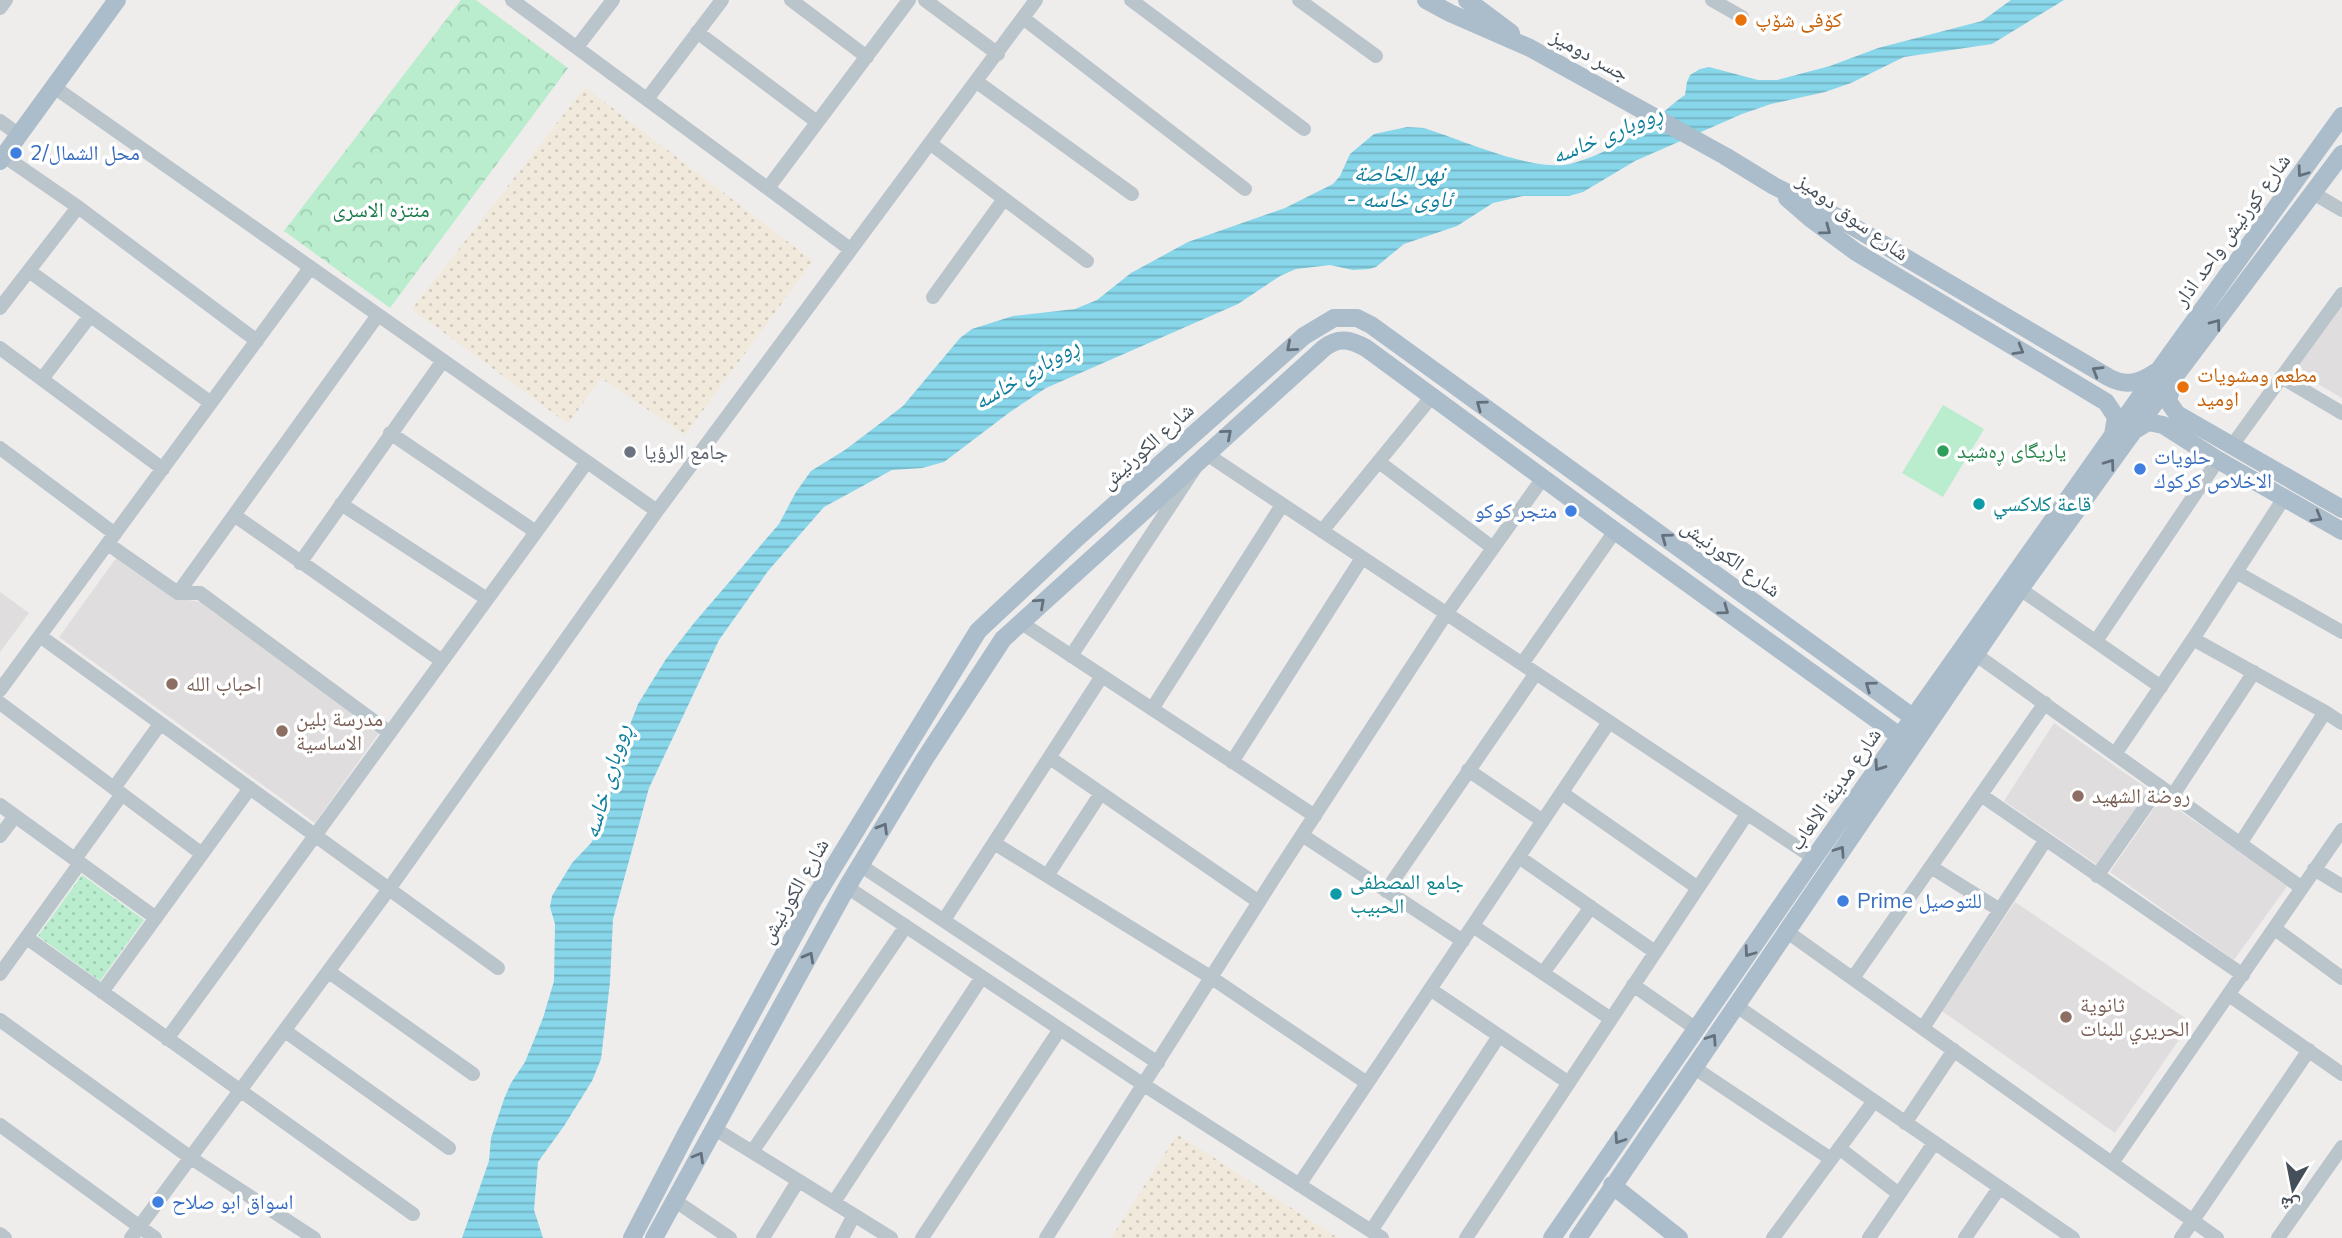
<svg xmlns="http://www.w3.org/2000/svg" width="2342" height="1238" font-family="Mulish,'Noto Naskh Arabic',sans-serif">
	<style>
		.education { fill: #e0ddde }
		.grass { fill: #b9edcd }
		.sand { fill: url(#sand-dots) }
		.park { fill: url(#park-crowns) }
		.garden { fill: url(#garden-dots) }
		.water { fill: url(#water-rules) }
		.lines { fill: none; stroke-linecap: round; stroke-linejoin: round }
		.minor { stroke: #bac4cb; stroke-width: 14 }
		.major { stroke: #abbccb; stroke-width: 18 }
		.oneway { stroke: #64707b }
		.food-dot { fill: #e8710a; stroke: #fff; stroke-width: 2.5 }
		.shop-dot { fill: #3f7fe0; stroke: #fff; stroke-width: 2.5 }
		.leisure-dot { fill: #2e9e5b; stroke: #fff; stroke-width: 2.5 }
		.worship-dot { fill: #6b7280; stroke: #fff; stroke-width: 2.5 }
		.culture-dot { fill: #0f9aa8; stroke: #fff; stroke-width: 2.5 }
		.education-dot { fill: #8d6e63; stroke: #fff; stroke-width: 2.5 }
		.labels { text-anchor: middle; stroke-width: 7; stroke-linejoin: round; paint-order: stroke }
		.food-label { font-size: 21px; fill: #c56008; stroke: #fff; text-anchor: start }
		.street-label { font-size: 21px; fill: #454f59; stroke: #fff }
		.shop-label { font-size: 21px; fill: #366cbe; stroke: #fff; text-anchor: start }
		.park-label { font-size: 21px; fill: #177847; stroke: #fff }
		.leisure-label { font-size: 21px; fill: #27864d; stroke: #fff; text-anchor: start }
		.worship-label { font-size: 21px; fill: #5b616d; stroke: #fff; text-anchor: start }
		.culture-label { font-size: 21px; fill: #0d838f; stroke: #fff; text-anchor: start }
		.education-label { font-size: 21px; fill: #785e54; stroke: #fff; text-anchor: start }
		.water-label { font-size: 23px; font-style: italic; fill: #0e7e9c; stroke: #fff }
	</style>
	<defs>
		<pattern id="sand-dots" width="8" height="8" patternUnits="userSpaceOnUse" patternTransform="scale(1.75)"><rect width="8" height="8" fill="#f1eadc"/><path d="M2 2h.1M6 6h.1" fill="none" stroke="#d0cabf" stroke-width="1.8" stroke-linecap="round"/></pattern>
		<pattern id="park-crowns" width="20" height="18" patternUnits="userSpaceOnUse" patternTransform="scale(1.75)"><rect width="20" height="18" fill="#b9edcd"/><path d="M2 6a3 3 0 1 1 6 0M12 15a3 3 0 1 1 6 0" fill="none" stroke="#a0cdb2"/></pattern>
		<pattern id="garden-dots" width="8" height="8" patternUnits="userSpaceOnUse" patternTransform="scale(1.75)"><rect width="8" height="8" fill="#b9edcd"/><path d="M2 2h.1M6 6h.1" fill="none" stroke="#a0cdb2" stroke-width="1.8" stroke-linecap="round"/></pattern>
		<pattern id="water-rules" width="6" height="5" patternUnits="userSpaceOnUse" patternTransform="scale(1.75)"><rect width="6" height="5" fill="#87d6ea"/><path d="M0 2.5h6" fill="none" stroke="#70b0c1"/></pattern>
	</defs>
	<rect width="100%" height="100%" fill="#efecec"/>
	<path class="education" d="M2342 303V398L2294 370Z
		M117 557 174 598 202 602 379 733 315 823 59 637Z
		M0 592 29 613 0 652Z
		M2054 723 2152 792 2099 866 2004 801Z
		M2161 798 2288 885 2234 960 2110 872Z
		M2015 902 2191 1022 2115 1133 1942 1011Z"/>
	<path class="grass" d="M1943 405 1984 429 1943 497 1902 473Z"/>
	<path class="sand" d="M585 87 813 261 685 435 601 378 568 424 412 309Z
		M1177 1134 1338 1238H1111Z"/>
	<path class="park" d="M461 0H476L568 68 390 308 284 231Z"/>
	<path class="garden" d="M82 875 144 920 100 981 38 936Z"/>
	<path class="water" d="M2011 0H2064L1992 44 1904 57 1851 83 1825 92 1771 104 1742 114 1635 161 1583 192 1569 196H1523L1493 203 1457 226 1404 244 1376 267 1369 269 1353 270 1330 265 1296 269 1280 276 1238 304 1046 388 1010 412 944 462 922 468 892 470 824 507 768 571 719 640 649 788 613 919 610 982 601 1059 592 1081 564 1126 538 1162 534 1210 543 1238H462L489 1161 491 1138 504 1099 511 1083 525 1062 543 1018 554 981 555 924 550 907 552 896 572 863 591 843 601 826 631 722 638 704 666 659 694 623 779 524 796 492 811 471 845 450 903 406 960 338 972 329 1013 316 1075 309 1097 300 1131 273 1188 242 1285 208 1333 184 1340 176 1350 154 1374 134 1407 127 1424 128C1462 140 1532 172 1570 164 1590 159 1612 148 1630 138 1650 126 1666 108 1685 95L1687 82 1690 75 1700 69 1709 67 1758 80H1777L1830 66 1878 48 1982 21Z"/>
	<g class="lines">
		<path class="minor" d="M512 0 850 249
			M791 0 867 57
			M925 0 998 54
			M1131 0 1304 129
			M1299 0 1376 56
			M1712 0 1742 17
			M0 8 6 0
			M1023 18 1245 189
			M697 32 817 122
			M577 47 613 0
			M977 82 1132 194
			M54 87 657 511
			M647 99 722 0
			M0 121 19 135
			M931 144 1087 261
			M4 156 78 207 257 341
			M768 188 909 0
			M2313 193 2342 210
			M29 271 211 403
			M933 297 1004 199
			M0 308 78 207
			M0 348 163 469
			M2281 377 2342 413
			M42 379 90 316
			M390 433 536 532
			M2231 447 2342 294
			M0 448 115 534
			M1379 462 1493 548
			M341 504 487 599
			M234 515 442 661
			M1322 531 1433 395
			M108 544 178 593H200L390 733
			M300 563 442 362
			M2236 572 2342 632
			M2020 589 2161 687
			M178 593 378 315
			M1020 622 1315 816
			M40 636 498 968
			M2096 641 2218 460
			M1975 654 2302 888
			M1071 656 1205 453 1814 858
			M1522 664 1615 531
			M0 690 310 268
			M0 703 202 854
			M1152 709 1282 505
			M2325 712 2342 723
			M2115 754 2193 639
			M1050 758 1259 902
			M1232 762 1362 558
			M1468 770 1543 821
			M114 788 160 724
			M1562 793 1698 888
			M1981 795 2243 975
			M2173 795 2254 672
			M0 805 156 918
			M1302 835 1463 941
			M0 836 15 816
			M994 843 1212 978 1367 1083
			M2240 844 2325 712 2193 639 2284 498
			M1519 857 1655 952
			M75 859 122 794
			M860 865 1158 1063
			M1931 867 2000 910
			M2314 869 2342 886
			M1047 876 1101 793
			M2097 876 2160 786
			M847 887 1144 1085 1382 1238
			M1386 891 1536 673
			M944 920 1102 676
			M1473 926 1611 1019
			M2275 929 2342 978
			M1786 931 2217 1238
			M27 938 413 1214
			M329 972 473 1074
			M1543 973 1591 907
			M0 974 80 863
			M1853 978 2045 703
			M1633 985 1695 1028
			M1430 989 1569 1083
			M102 992 250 788
			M2229 995 2342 1074
			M1735 1005 2073 1238
			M0 1020 191 1158 314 1238
			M1923 1028 2045 841
			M285 1031 449 1148
			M167 1039 587 462
			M1693 1067 1831 1159
			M1905 1123 1954 1050
			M0 1125 155 1238
			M715 1129 891 1238
			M1839 1148 1899 1194
			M752 1152 906 926
			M2112 1163 2342 830
			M1299 1185 1609 722
			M674 1200 730 1238
			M834 1202 982 977
			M1371 1231 1499 1036
			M0 1234 5 1238
			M131 1238 389 889 657 511 1036 0
			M763 1238 798 1181
			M842 1238 854 1215
			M922 1238 1060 1029
			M1046 1238 1274 878 1446 614 1543 478
			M1466 1238 1747 814
			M1773 1238 1874 1101
			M1869 1238 1934 1143
			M1965 1238 1999 1188
			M2181 1238 2309 1050
			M2278 1238 2342 1147"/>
		<path class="major" d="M1426 0 1450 13 1530 48 1725 156 1774 186 1835 216 2108 377C2126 387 2140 383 2156 372
			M1467 0 1511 33
			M0 161 117 0
			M1787 198 1810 218 1856 252 2106 402 2116 417 2113 435
			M2172 385 2168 401 2177 414 2342 509
			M2137 429 2148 422 2163 425 2218 460 2342 531
			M1612 1185 1679 1238
			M632 1238 686 1134 814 899 978 631 1077 538 1304 336 1334 318H1357L1371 325 1925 726
			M654 1238 847 887 924 760 1003 639 1324 348C1339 336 1351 340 1366 348L1615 531 1912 745
			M1552 1238 1814 858 2159 370 2342 116
			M1578 1238 2020 589 2127 440 2342 154"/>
	</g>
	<defs><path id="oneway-chevron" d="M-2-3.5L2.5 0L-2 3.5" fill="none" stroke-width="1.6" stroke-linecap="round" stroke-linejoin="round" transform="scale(1.75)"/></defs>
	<g class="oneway">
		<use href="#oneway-chevron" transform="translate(2302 172) rotate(126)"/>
		<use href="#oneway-chevron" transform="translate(1826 230) rotate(36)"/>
		<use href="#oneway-chevron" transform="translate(2216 324) rotate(-53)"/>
		<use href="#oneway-chevron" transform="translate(1291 347) rotate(139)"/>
		<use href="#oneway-chevron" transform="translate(2019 350) rotate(30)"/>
		<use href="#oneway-chevron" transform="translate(2097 371) rotate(-149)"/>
		<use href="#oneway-chevron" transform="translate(1481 405) rotate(-144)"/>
		<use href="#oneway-chevron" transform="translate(1227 434) rotate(-41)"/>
		<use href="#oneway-chevron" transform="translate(2110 464) rotate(-54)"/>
		<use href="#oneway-chevron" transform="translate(2317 517) rotate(30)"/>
		<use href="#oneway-chevron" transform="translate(1666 538) rotate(-144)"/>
		<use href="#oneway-chevron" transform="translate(1040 603) rotate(-42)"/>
		<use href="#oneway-chevron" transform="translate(1724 610) rotate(36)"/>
		<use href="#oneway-chevron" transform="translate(1870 686) rotate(-144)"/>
		<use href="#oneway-chevron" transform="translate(1879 766) rotate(125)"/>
		<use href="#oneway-chevron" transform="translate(883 828) rotate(-59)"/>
		<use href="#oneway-chevron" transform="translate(1840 851) rotate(-56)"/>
		<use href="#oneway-chevron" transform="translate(1749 952) rotate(126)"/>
		<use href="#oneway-chevron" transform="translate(809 957) rotate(-61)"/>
		<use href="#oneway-chevron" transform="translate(1712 1039) rotate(-56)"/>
		<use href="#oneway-chevron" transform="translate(1619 1139) rotate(124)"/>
		<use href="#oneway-chevron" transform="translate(699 1157) rotate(-60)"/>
	</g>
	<g class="food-dot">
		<circle cx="1741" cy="20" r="7"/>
		<circle cx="2183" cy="387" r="7"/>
	</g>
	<g class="shop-dot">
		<circle cx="16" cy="153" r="7"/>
		<circle cx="2140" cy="469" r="7"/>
		<circle cx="1571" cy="511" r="7"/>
		<circle cx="1843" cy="901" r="7"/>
		<circle cx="158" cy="1202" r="7"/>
	</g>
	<circle class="leisure-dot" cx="1943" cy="451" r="7"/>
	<circle class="worship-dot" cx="630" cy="452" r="7"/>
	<g class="culture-dot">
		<circle cx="1979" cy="504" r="7"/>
		<circle cx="1336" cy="894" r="7"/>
	</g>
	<g class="education-dot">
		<circle cx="172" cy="684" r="7"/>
		<circle cx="282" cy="731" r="7"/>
		<circle cx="2078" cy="796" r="7"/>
		<circle cx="2066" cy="1017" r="7"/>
	</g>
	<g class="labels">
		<g class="food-label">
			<text x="1755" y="27">کۆفی شۆپ</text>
			<text x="2197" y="382">مطعم ومشويات<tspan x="2197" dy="24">اوميد</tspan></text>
		</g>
		<g class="street-label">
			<text transform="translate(1590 55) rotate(29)" y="7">جسر دوميز</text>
			<text transform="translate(1853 217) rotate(36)" y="7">شارع سوق دوميز</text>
			<text transform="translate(2232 230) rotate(-54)" y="7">شارع كورنيش واحد اذار</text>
			<text transform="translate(1147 446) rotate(-42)" y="7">شارع الكورنيش</text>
			<text transform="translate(1731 558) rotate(36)" y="7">شارع الكورنيش</text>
			<text transform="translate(1835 789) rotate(-55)" y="7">شارع مدينة الالعاب</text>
			<text transform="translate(794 891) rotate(-60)" y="7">شارع الكورنيش</text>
		</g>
		<g class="shop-label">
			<text x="30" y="160">محل الشمال/2</text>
			<text x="2154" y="464">حلويات<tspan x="2154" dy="24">الاخلاص كركوك</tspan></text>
			<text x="1557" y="518" text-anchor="end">متجر كوكو</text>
			<text x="1857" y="908">Prime للتوصيل</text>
			<text x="172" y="1209">اسواق ابو صلاح</text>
		</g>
		<g class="park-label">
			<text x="381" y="217">منتزه الاسرى</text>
		</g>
		<g class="leisure-label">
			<text x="1957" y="458">یاریگای ڕەشید</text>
		</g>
		<g class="worship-label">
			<text x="644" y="459">جامع الرؤيا</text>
		</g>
		<g class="culture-label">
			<text x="1993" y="511">قاعة كلاكسي</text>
			<text x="1350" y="889">جامع المصطفى<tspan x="1350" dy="24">الحبيب</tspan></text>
		</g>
		<g class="education-label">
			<text x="186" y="691">احباب الله</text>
			<text x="296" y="726">مدرسة بلين<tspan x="296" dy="24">الاساسية</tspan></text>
			<text x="2092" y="803">روضة الشهيد</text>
			<text x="2080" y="1012">ثانوية<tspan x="2080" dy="24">الحريري للبنات</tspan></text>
		</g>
		<g class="water-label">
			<text transform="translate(1607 134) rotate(-23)" y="8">ڕووباری خاسە</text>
			<text x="1399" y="181">نهر الخاصة<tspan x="1399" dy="26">- ئاوی خاسە</tspan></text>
			<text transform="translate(1026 373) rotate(-31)" y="8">ڕووباری خاسە</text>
			<text transform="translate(606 781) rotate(-74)" y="8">ڕووباری خاسە</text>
		</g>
	</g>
	<g transform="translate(2293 1189) rotate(190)" stroke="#ffffff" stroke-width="5" paint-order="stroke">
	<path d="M0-5L12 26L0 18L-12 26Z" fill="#454f59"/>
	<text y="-10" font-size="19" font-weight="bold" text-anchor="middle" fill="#454f59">ش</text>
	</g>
</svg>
